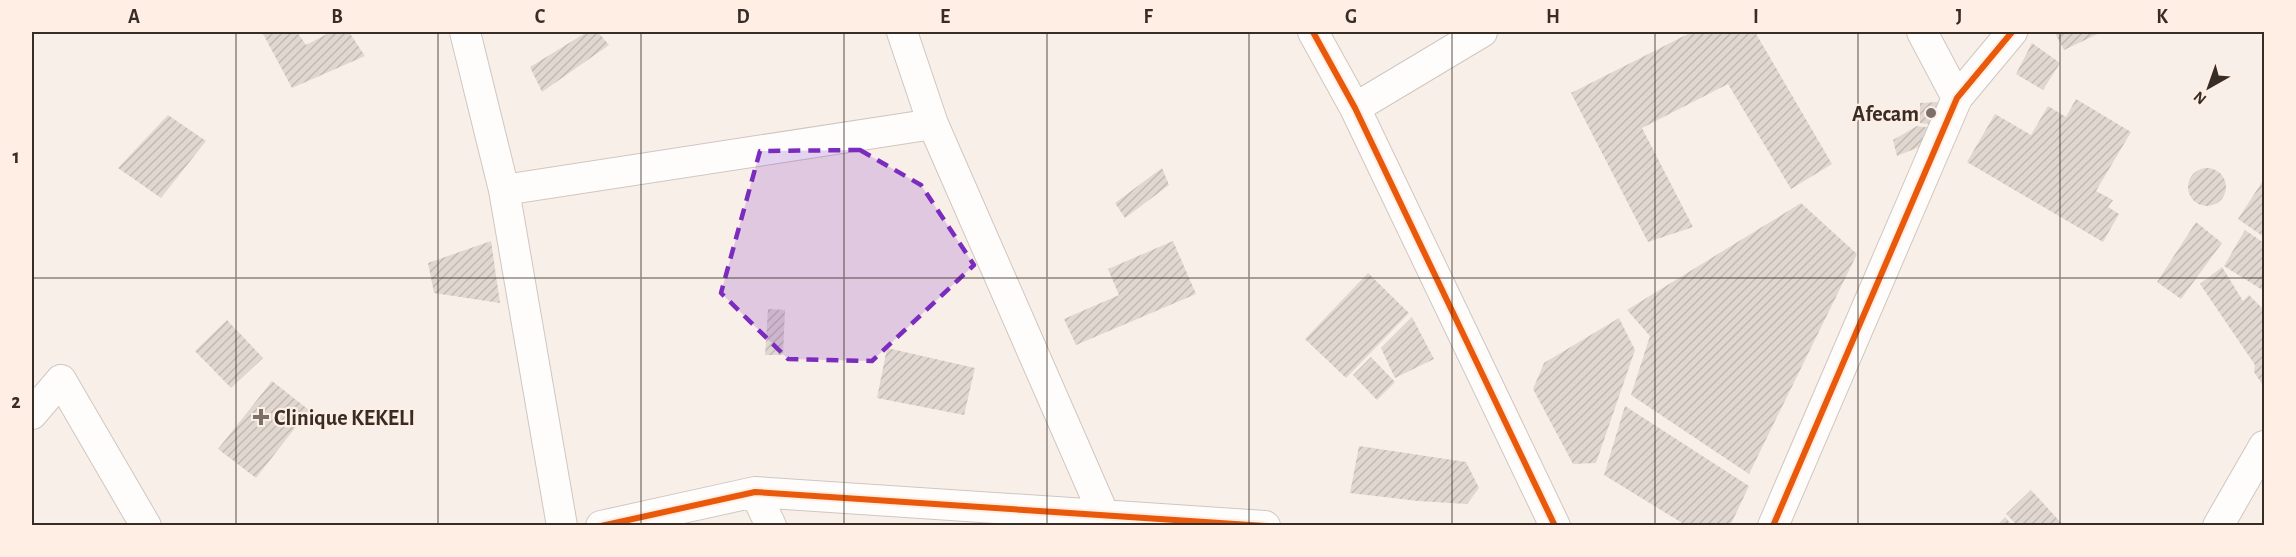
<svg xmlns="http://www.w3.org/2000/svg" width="2296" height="557" font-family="'Alegreya Sans',sans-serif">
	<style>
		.building { fill: url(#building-hatch) }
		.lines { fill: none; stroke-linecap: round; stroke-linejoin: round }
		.minor-casing { stroke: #d0c6c0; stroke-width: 32 }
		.minor { stroke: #fefdfc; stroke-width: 30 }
		.cycleway-casing { stroke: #ffeee3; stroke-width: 10 }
		.cycleway { stroke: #e8590c; stroke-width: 6 }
		.marked { fill: #7b2cbf; fill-opacity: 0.2; stroke: #7b2cbf; stroke-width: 4.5; stroke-dasharray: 12 8; stroke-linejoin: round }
		.grid { fill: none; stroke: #372c26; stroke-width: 1.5; stroke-opacity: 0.55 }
		.poi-dot { fill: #7b706a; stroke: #ffeee3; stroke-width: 2 }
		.labels { text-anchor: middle; stroke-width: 4.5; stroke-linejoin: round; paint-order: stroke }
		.poi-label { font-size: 22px; font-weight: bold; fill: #372c26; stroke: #ffeee3; text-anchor: end }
		.neatline { fill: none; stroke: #372c26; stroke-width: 2 }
		.grid-label { font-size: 20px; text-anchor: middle; font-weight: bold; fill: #372c26 }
	</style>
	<defs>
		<pattern id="building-hatch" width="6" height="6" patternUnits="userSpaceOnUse" patternTransform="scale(1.5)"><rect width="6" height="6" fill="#e1d7d1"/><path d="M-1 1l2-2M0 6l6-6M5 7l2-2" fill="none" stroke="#c2b9b3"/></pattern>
	</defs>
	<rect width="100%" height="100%" fill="#f9efe9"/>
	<path class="building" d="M262 32H297L306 45 331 32H349L365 56 292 88Z
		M587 32H598L609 45 542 92 530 67Z
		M1692 32H1755L1832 164 1791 189 1728 84 1642 128 1693 227 1648 242 1571 93Z
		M2058 32H2102L2064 50 2055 33Z
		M2032 43 2060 63 2043 90 2016 74Z
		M2076 99 2131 132 2096 191 2113 200 2108 207 2119 214 2103 242 1967 162 1995 114 2031 135 2048 106 2066 117Z
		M1938 102 1939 125 1920 123V103Z
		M168 115 206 141 161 198 118 168Z
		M1917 126 1939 129 1924 145 1897 156 1893 140Z
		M1162 168 1169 185 1125 218 1115 203Z
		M2188 187a19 19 0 1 1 38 0a19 19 0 1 1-38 0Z
		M2264 179V237L2238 219Z
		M1801 203 1857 254 1749 474 1631 395 1650 336 1627 310Z
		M2196 222 2222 243 2181 299 2157 282Z
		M2245 230 2264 243V291L2224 266Z
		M491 241 500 303 434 293 428 263Z
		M1173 241 1196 294 1076 345 1064 319 1119 295 1108 269Z
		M2222 267 2243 301 2249 295 2264 310V387L2254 372 2255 365 2200 284Z
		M1368 273 1409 313 1346 378 1305 339Z
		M768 309 785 310 783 355H765Z
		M1412 317 1434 359 1395 378 1381 348Z
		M1619 318 1635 350 1596 463 1573 464 1533 389 1544 363Z
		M227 320 263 358 231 388 195 351Z
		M887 348 975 368 964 415 877 398Z
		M1371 357 1395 382 1377 400 1353 375Z
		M272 381 309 410 256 478 218 449Z
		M1625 406 1749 486 1730 526H1687L1604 475Z
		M1359 446 1466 462 1479 488 1467 504 1418 501 1350 493Z
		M2031 490 2064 526H2018L2006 514Z
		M2005 517 2013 526H1996Z"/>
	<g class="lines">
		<g class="minor-casing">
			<path id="minor" d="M465 32 504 190 562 526
				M902 32 933 124 1104 515
				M1313 32 1355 108 1555 526
				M1922 32 1957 98
				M1355 108 1482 32
				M504 190 933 124
				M32 414 61 380 146 526
				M755 492 771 526
				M601 526 755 492 1265 526
				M1773 526 1957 98 2012 32
				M2218 526 2264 446"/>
		</g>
		<use href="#minor" class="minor"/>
		<g class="cycleway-casing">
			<path id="cycleway" d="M1313 32 1355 108 1555 526
				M601 526 755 492 1265 526
				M1773 526 1957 98 2012 32"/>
		</g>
		<use href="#cycleway" class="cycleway"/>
	</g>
	<path class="marked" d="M860 150 921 185 974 265 872 361 788 359 721 293 760 151Z"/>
	<path class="grid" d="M236 32V526M438 32V526M641 32V526M844 32V526M1047 32V526M1249 32V526M1452 32V526M1655 32V526M1858 32V526M2060 32V526M32 278H2264"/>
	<g class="poi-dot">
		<circle cx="1931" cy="113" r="6"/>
		<path d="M258 408h6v6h6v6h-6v6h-6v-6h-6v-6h6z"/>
	</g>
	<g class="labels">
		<g class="poi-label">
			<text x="1919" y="121">Afecam</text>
			<text x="274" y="425" text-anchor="start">Clinique KEKELI</text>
		</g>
	</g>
	<rect width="2296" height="557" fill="none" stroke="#ffeee3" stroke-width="66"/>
	<g transform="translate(2209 87) rotate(220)" stroke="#ffeee3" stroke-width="4.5" paint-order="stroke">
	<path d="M0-4.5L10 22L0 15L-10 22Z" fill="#372c26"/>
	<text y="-9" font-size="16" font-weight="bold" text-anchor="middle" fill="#372c26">N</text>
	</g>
	<rect x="33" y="33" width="2230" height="491" class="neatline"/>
	<g class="grid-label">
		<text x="134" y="23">A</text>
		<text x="337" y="23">B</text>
		<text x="540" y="23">C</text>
		<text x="743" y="23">D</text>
		<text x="945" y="23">E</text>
		<text x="1148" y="23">F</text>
		<text x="1351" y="23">G</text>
		<text x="1553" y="23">H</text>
		<text x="1756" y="23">I</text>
		<text x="1959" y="23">J</text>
		<text x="2162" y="23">K</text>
		<text x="16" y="163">1</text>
		<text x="16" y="408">2</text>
	</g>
</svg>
